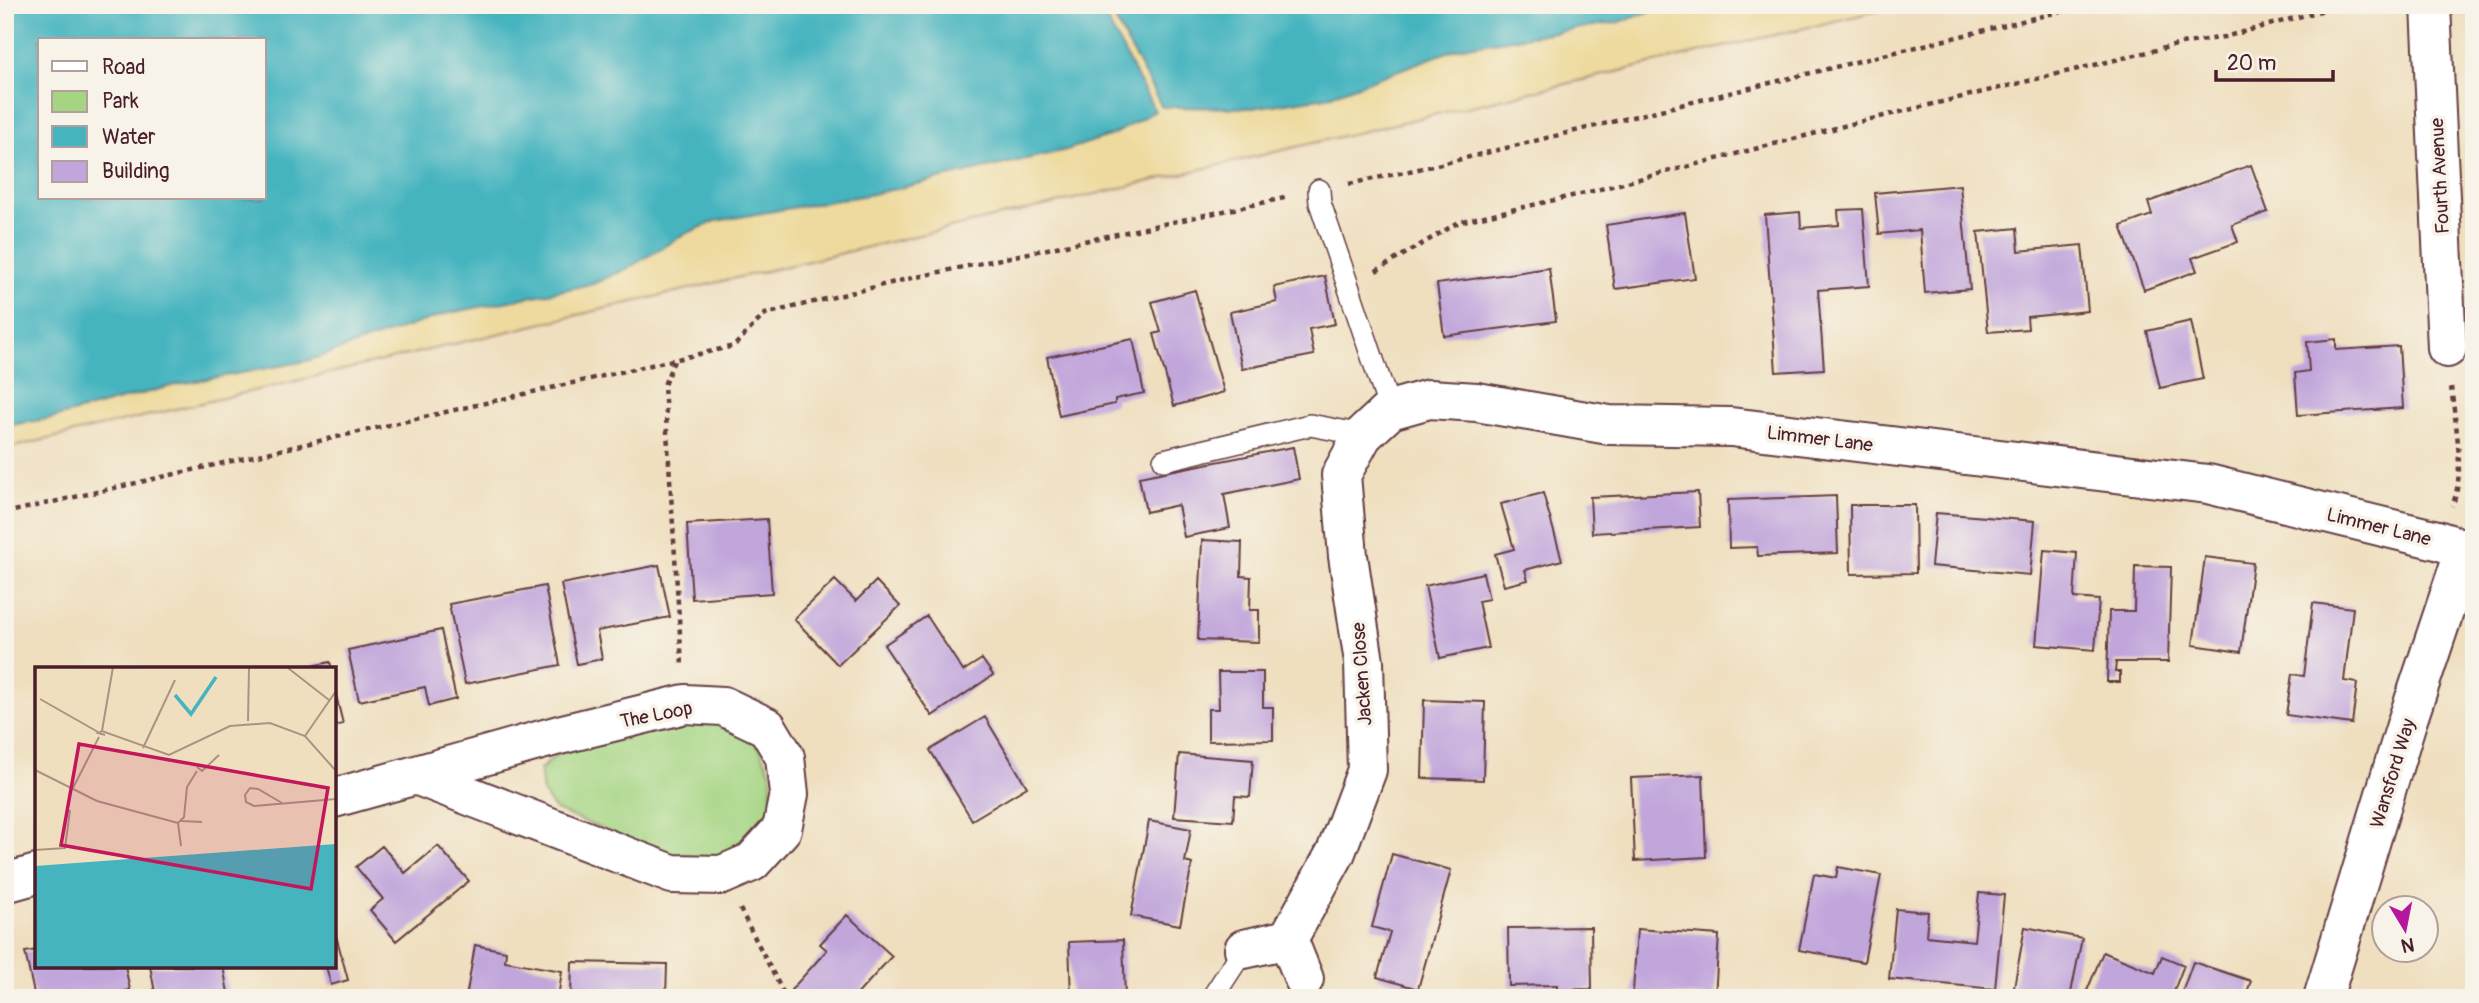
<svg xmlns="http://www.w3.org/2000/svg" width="2479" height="1003" font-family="Pangolin,sans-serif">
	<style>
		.green { fill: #a5d583; stroke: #787a57; stroke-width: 2 }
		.sand { fill: #eeda9e; stroke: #9c7c64; stroke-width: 2; fill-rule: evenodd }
		.water { fill: #45b4bf; stroke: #486a75; stroke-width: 2; fill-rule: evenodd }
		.building { fill: #c1a6db }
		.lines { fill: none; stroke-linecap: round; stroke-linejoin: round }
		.service-casing { stroke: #633c41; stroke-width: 24 }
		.minor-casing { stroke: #633c41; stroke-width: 42 }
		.path { stroke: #633c41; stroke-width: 4.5; stroke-dasharray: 5 5; stroke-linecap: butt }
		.service { stroke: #fff; stroke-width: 21 }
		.minor { stroke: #fff; stroke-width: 38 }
		.labels { text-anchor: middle; stroke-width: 7; stroke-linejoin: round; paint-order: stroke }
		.street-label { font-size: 19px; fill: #4a1f2b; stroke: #f7f3e8 }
		.inset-river { fill: none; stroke: #45b4bf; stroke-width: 3.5 }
		.inset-road { fill: none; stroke: #ad9284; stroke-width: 2 }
		.view { fill: #c2185b; fill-opacity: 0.15; stroke: #c2185b; stroke-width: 3.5 }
		.inset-edge { fill: none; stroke: #4a1f2b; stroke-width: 3.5 }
	</style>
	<rect width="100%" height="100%" fill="#f7f3e8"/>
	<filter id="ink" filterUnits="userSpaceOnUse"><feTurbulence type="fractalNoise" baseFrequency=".0143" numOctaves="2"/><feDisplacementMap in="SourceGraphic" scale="14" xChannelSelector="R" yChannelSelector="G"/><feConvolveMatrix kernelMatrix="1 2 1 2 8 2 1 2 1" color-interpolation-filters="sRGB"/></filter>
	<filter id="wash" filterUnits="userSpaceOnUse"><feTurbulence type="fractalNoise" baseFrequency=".00686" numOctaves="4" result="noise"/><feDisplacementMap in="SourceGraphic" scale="28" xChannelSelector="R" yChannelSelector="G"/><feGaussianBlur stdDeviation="1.57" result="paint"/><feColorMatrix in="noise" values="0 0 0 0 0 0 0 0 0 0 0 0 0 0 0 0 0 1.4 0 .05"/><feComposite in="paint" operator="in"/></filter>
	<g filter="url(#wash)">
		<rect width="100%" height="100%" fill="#efdfbf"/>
		<path class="green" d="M695 719 724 723 742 731 759 747 771 773 772 813 737 850 704 860 667 855 555 810 543 793 540 770 559 752Z"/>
		<path class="sand" d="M5 5H1903L5 449ZM40 40H264V198H40Z"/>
		<path class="water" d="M5 5H1099L1155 111 1112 135 1066 150 873 194 716 221 685 234 628 268 593 284 445 314 307 361 175 385 53 418 5 426ZM40 40H264V198H40Z
			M1107 5H1669L1619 22 1461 47 1326 97 1252 108 1162 107Z"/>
		<g id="blocks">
			<path class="building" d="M2251 165 2268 212 2232 225 2238 242 2192 258 2197 271 2144 290 2121 226 2152 215 2148 202Z
				M1960 185 1970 289 1925 293 1920 230 1879 234 1875 193Z
				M1863 209 1869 286 1818 290 1824 369 1776 372 1765 215 1800 212 1801 228 1839 225 1838 210Z
				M1685 213 1695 278 1615 289 1606 225Z
				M2017 228 2019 251 2082 245 2088 311 2027 317 2028 329 1988 332 1978 232Z
				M1549 268 1556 321 1444 336 1437 284Z
				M1325 276 1335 324 1309 329 1314 355 1242 369 1230 312 1277 302 1274 287Z
				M1195 290 1224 392 1174 406 1154 334 1161 332 1152 302Z
				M2191 321 2203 379 2160 388 2147 331Z
				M1133 339 1144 393 1115 399V404L1059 416 1047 357Z
				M2336 339V350L2399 346 2403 408 2298 415 2295 373 2309 371 2307 342Z
				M1293 447 1299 479 1224 494 1230 528 1184 537 1178 505 1146 512 1139 477Z
				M1698 492 1700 527 1592 533 1590 497Z
				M1543 493 1562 560 1525 570 1528 580 1504 586 1495 554 1514 549 1501 504Z
				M1836 496 1838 553 1758 556 1757 547 1729 548 1728 500Z
				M1850 505H1915L1916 573 1851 574Z
				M1936 513 2035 521 2030 575 1931 566Z
				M767 519 772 593 692 599 687 524Z
				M1202 540 1242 542 1241 576 1251 577 1250 610H1259V642L1198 640Z
				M2044 550 2077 553 2074 598 2099 600 2095 650 2036 645Z
				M2205 557 2253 563 2241 652 2193 645Z
				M659 565 670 617 597 631 602 659 577 664 561 584Z
				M2135 566 2171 567 2168 662H2116L2115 672H2120V682H2107L2109 611H2134Z
				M1483 573 1489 599 1478 601 1488 648 1440 658 1425 586Z
				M835 580 856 601 876 581 900 606 838 665 794 619Z
				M545 586 560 665 465 684 449 604Z
				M2313 603 2353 608 2344 681 2357 683 2352 724 2286 715 2292 674 2304 676Z
				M927 616 963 671 982 659 993 675 932 716 884 645Z
				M441 630 456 699 429 706 425 687 359 701 348 650Z
				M330 662 332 669H303V668Z
				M1218 672H1263V707H1273V740L1208 741V709H1219Z
				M334 687 343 724 334 726Z
				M1424 700 1485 702 1483 780 1422 778Z
				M985 717 1027 787 972 820 930 750Z
				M1179 754 1253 760 1250 797 1235 796 1233 821 1174 817Z
				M1703 775 1706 857 1635 861 1631 778Z
				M1149 821 1191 829 1185 862 1192 864 1180 925 1131 916Z
				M382 846 405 873 438 846 469 881 396 941 370 910 383 899 356 867Z
				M1392 854 1451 870 1418 989 1377 977 1390 932 1372 927Z
				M1838 867 1881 875 1864 962 1799 950 1814 874 1836 878Z
				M1979 893 2004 895 1995 989 1889 979 1896 909 1928 912 1926 936 1974 941Z
				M847 915 892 956 854 998H799L791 990 827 950 820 944Z
				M1591 927 1592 989 1557 990V985L1509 986 1508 928Z
				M2025 927 2082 938 2070 998H2012Z
				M334 928 348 980 331 985 326 966H334Z
				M1637 929 1719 935 1715 997 1633 992Z
				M1123 940 1125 998H1071L1069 942Z
				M475 945 506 951 505 961 562 971 558 998H466Z
				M37 950V966H125L130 990 95 998H35L25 952Z
				M2103 952 2155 973 2162 956 2184 965 2171 998H2084Z
				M572 962 667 964 666 998H571Z
				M2193 962 2251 981 2245 998H2180Z
				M150 966H223L229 998H187L186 994 156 998Z"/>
		</g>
	</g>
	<g filter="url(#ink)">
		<use href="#blocks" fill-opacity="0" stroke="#633c41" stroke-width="2"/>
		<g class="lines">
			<g class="service-casing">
				<path id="service" d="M1319 190 1320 203 1390 410
					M1164 460 1310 425 1363 435
					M1212 998 1244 949"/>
			</g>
			<g class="minor-casing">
				<path id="minor" d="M2431 5 2447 348
					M334 798 559 735 685 704 723 706 767 727 785 757 789 794 782 829 752 862 722 875 672 874 418 776
					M5 883 37 874
					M1288 939 1336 852 1367 770 1364 662 1348 556 1341 475 1363 435 1390 410 1429 399 1477 402 1609 425 1731 427 2208 484 2437 540 2474 552
					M1244 949 1288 939 1304 979
					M2323 998 2406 725 2465 549"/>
			</g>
			<path class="path" d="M1349 184 1437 165 2087 5
				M1376 271 1459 222 1589 192 1859 122 2181 44 2224 37 2343 5
				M674 361 664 385 682 665
				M2451 387C2455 421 2466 474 2452 506
				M5 513 734 346 765 314 903 280 1289 197
				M740 909 786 998"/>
			<use href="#service" class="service"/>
			<use href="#minor" class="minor"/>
		</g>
	</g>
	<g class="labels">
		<g class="street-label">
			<text transform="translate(2439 176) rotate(-93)" y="7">Fourth Avenue</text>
			<text transform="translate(1820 438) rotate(7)" y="7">Limmer Lane</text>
			<text transform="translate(2379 526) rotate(14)" y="7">Limmer Lane</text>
			<text transform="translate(1361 674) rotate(-94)" y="7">Jacken Close</text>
			<text transform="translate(656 714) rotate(-11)" y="7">The Loop</text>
			<text transform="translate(2392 773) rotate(-73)" y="7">Wansford Way</text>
		</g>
	</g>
	<g transform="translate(35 667)">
		<rect width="301" height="301" fill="#efdfbf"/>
		<path d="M301 177V301H0V199Z" fill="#45b4bf"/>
		<path class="inset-river" d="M140 28 156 47 181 10"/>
		<path class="inset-road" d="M253 1 294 33M5 32 63 65M213 54 214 0M67 64 78 0M70 68 63 66 67 64 134 88 195 59 235 56 270 69 301 104M270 69 301 24M108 81 140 13M162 100 167 104 184 88M0 103 62 134 143 156M37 123 64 70M247 136 223 122 215 121 210 128 211 135 219 139 301 132M146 154 167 155M143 156 149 150 152 120 162 104M143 156 146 179M0 183 30 181 35 143"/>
		<path class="view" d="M44 77 293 121 276 222 26 178Z"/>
		<rect width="301" height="301" class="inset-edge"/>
	</g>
	<rect width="2479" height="1003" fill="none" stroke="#f7f3e8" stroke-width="28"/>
	<rect x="38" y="38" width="228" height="161" fill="#f7f3e8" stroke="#b29e9c" stroke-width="2"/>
	<rect x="52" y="61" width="35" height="10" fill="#ffffff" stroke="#b29e9c" stroke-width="2"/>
	<text x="102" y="74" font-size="21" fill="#4a1f2b">Road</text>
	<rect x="52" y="91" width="35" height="21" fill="#a5d583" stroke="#b29e9c" stroke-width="2"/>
	<text x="102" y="108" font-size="21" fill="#4a1f2b">Park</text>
	<rect x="52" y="126" width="35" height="21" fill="#45b4bf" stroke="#b29e9c" stroke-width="2"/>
	<text x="102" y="144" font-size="21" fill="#4a1f2b">Water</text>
	<rect x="52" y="161" width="35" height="21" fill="#c1a6db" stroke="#b29e9c" stroke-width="2"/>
	<text x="102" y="178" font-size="21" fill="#4a1f2b">Building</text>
	<g transform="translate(2405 929) rotate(170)"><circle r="33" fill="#f7f3e8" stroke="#b29e9c" stroke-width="2"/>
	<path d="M0-5L12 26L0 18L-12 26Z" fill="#b5179e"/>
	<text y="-10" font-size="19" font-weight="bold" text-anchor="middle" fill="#4a1f2b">N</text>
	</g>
	<path d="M2216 70v10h117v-10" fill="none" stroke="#4a1f2b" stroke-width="3.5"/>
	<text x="2227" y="70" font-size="21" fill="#4a1f2b" stroke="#f7f3e8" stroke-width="5" paint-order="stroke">20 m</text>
</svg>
